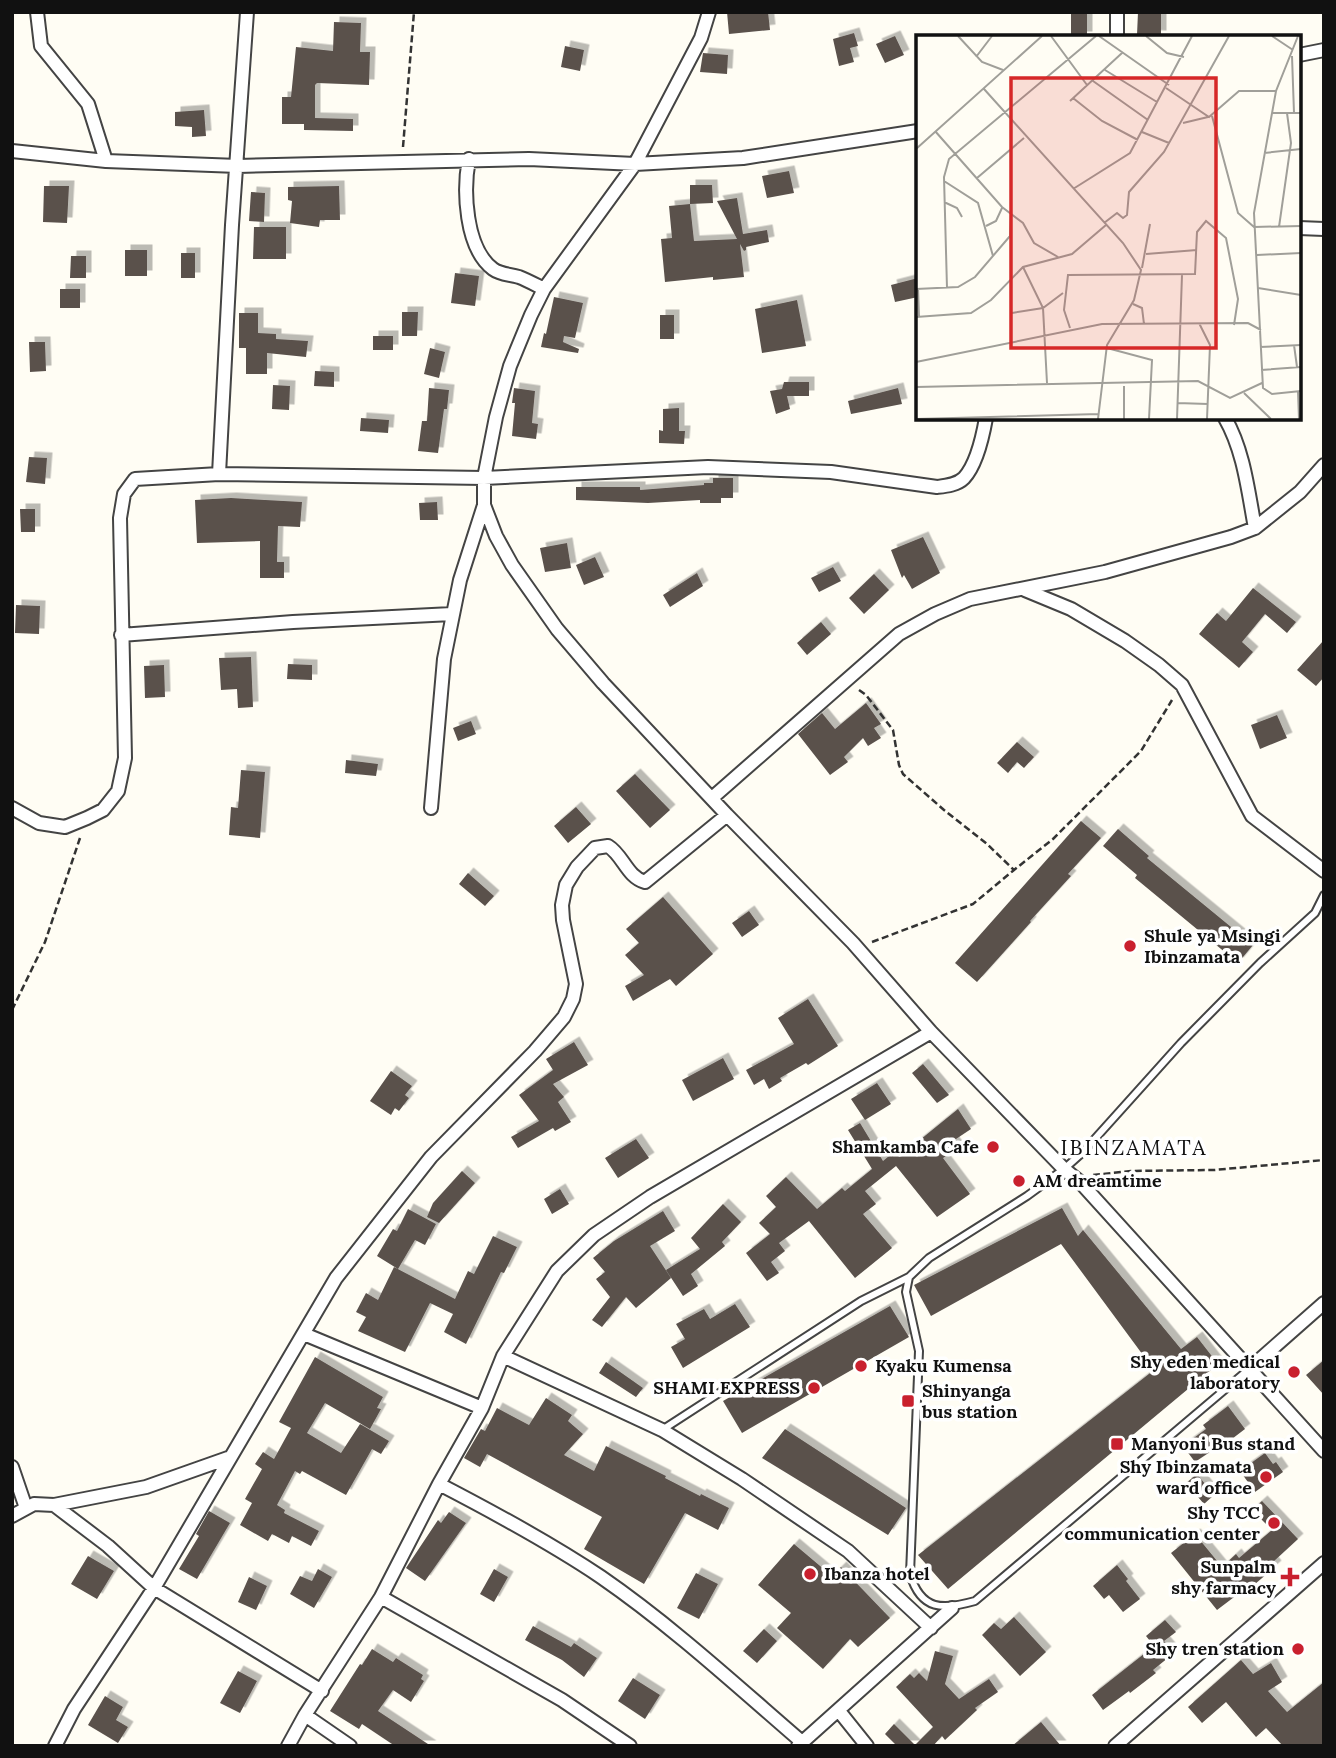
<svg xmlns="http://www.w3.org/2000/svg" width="1336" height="1758" font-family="Lora,serif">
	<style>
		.building { fill: #5a514c; filter: url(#shadow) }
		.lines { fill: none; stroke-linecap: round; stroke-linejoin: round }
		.service-casing { stroke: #444; stroke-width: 10 }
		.minor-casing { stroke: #444; stroke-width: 16 }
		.path { stroke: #333; stroke-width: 2.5; stroke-dasharray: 7 3.5; stroke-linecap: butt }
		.service { stroke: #fff; stroke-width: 6 }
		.minor { stroke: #fff; stroke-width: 12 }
		.poi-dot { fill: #c9202e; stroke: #fff; stroke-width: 2.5 }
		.labels { text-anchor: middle; stroke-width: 7; stroke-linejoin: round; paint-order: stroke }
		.poi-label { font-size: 18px; font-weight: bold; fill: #111; stroke: #fff; text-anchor: end }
		.quarter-label { font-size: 21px; letter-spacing: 2px; fill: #111; stroke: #fff }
		.inset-road { fill: none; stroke: #a09f99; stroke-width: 2 }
		.view { fill: #d62828; fill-opacity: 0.15; stroke: #d62828; stroke-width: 3.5 }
		.inset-edge { fill: none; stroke: #111; stroke-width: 3.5 }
	</style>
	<defs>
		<filter id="shadow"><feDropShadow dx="5.5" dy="-5.5" stdDeviation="0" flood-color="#0004"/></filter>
	</defs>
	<rect width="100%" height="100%" fill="#fffdf4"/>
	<path class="building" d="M727 12H768L770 30 729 34Z
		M1071 12H1087V37H1071Z
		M1138 12H1161V36L1137 35Z
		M334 22 361 23 360 52H370L369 85 317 83 315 85V118L353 119V131L304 130V124H282V97H291L296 47 333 51Z
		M854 33 858 46 850 48 854 62 839 66 833 39Z
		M895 36 904 55 885 63 876 44Z
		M565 46 584 50 580 71 561 67Z
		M703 53 728 55 727 74 700 72Z
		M204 110 206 136 192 137V127L175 126V112Z
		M789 171 794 193 767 198 762 176Z
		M690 185H712L713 203 690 204Z
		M44 186H69L67 223 43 222Z
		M339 186 340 220H320L319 227 290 223 292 201 288 200V187Z
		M251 192 265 193 264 222 249 221Z
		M737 198 743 234 767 230 769 242 746 247V250L744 251 740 244 744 277 713 280V277L665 282 661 239 672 238 669 206 690 204 694 241 737 239 717 201Z
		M254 227H286V259H253Z
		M125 250H147V276H125Z
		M181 253H195V278H181Z
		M71 256H86V278H70Z
		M455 273 479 276 475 306 451 303Z
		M918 278V297L895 302 891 285Z
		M60 289H80V308H60Z
		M554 297 583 303 575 338 564 336 563 342 579 349 578 353 541 347 544 333 546 334Z
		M797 300 806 346 762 353 755 309Z
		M402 312H418L417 336H402Z
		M239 313H258V333L276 334V339L308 341 306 357 267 353V374H246V348H239Z
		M660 315H674V339H660Z
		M373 336H393V350H373Z
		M29 342H45L46 371 30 372Z
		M430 348 445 352 439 378 424 374Z
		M315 371 334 372V387L314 386Z
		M784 382H809V396H787L790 409 776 414 770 391 782 389Z
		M273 385 290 386 289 410 272 409Z
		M429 388 449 390 447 409H444L438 453 418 451 422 421H427Z
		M514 388 535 391 532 423 538 424 536 439 512 436 515 403H512Z
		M898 388 902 404 851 414 848 401Z
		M679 408V431H685L684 444 659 443V430L663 431V409Z
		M361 418 389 420 388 433 360 431Z
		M29 457 47 458 45 484 26 482Z
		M713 478H733V498H721V503H700V500L648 503 576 500V487H640V490L704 485V483H713Z
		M231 498 302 502 300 527 278 526 277 562H284V578H260V541L197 543 195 500Z
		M437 502 438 520H420L419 503Z
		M20 509H35V532H21Z
		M923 537 940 573 912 589 904 575 902 578 891 550Z
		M567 543 571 568 545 572 540 548Z
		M595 557 604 577 584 585 576 565Z
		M833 567 841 581 819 592 811 578Z
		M697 573 703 586 670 607 663 595Z
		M874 574 889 590 864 614 849 598Z
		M1253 588 1296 622 1287 633 1265 614 1242 642 1253 652 1239 668 1199 634 1217 613 1226 621Z
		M16 605 40 606 39 634 15 633Z
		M821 622 831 634 807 655 797 643Z
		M1324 640V677L1316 686 1297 670Z
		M251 657 253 707 238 708 237 689 221 690 219 658Z
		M288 664 312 665V680L287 679Z
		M164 665 165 697 145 698 144 666Z
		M866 703 881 724 874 728 881 738 868 746 863 738 844 757 848 762 830 775 798 734 822 713 835 729Z
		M1277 715 1287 738 1260 749 1251 725Z
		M471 721 476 734 458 741 453 728Z
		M1017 742 1034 757 1024 768 1017 762 1008 773 997 763Z
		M346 760 378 764 376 776 345 773Z
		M241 770 265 772 260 838 229 835 231 807 238 808Z
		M635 774 670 810 650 828 616 791Z
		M576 807 591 824 568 843 554 826Z
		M1081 821 1101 838 1068 874 1071 876 1030 921 1031 922 977 982 955 963Z
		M1118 829 1149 856 1147 858 1253 945 1238 963 1135 878 1137 875 1103 846Z
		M468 873 494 896 485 906 459 884Z
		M663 897 713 954 676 986 670 979 633 1001 625 986 644 975 625 955 639 943 626 929Z
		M749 911 759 925 742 937 732 923Z
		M808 999 838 1046 808 1065 806 1063 780 1078 782 1081 769 1089 764 1079 754 1085 746 1070 794 1044 778 1018Z
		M574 1042 588 1065 553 1084 564 1097 558 1102 571 1122 555 1131 553 1128 518 1148 511 1137 539 1121 519 1095 553 1070 546 1059Z
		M723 1058 734 1079 693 1101 682 1080Z
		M923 1064 949 1095 937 1103 912 1073Z
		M391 1071 412 1086 405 1095 409 1098 399 1111 395 1108 391 1115 370 1101Z
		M877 1083 891 1104 865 1120 851 1099Z
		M958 1109 971 1129 953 1141 958 1148 943 1158 970 1194 937 1217 896 1166 865 1191 876 1204 863 1214 892 1248 855 1278 809 1221 779 1243 785 1251 771 1262 779 1273 767 1281 746 1253 770 1234 759 1223 776 1207 766 1196 786 1177 817 1209 842 1188 845 1191 872 1169 848 1130 860 1123 883 1161 895 1151 899 1157Z
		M636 1139 649 1158 618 1178 605 1158Z
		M462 1171 475 1183 439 1223 427 1217 433 1203Z
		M560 1189 569 1204 552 1214 544 1199Z
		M723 1204 741 1222 722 1242 725 1246 691 1274 698 1286 683 1296 666 1270 700 1249 691 1238Z
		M1062 1208 1078 1236 1083 1230 1181 1349 1197 1337 1218 1364 948 1589 918 1555 1154 1370 1061 1244 931 1316 914 1285Z
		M408 1209 436 1224 425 1245 415 1240 398 1269 377 1256 393 1229 397 1231Z
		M663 1211 675 1231 650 1246 671 1278 636 1308 626 1297 602 1327 592 1320 610 1297 596 1279 605 1272 593 1258 614 1241Z
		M493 1236 517 1247 504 1273 501 1272 466 1344 444 1332 453 1314 430 1303 405 1352 358 1331 366 1317 356 1312 366 1293 378 1300 394 1267 455 1299 468 1271 474 1274Z
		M735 1304 750 1327 683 1368 671 1347 685 1339 676 1324 704 1309 710 1319Z
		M890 1306 909 1337 742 1433 723 1401Z
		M315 1357 383 1397 377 1408 381 1409 370 1429 325 1403 307 1433 341 1453 360 1424 389 1441 381 1454 372 1449 346 1495 302 1471 300 1474 295 1471 277 1505 285 1510 284 1513 319 1531 311 1546 292 1536 289 1543 272 1534 268 1541 240 1525 252 1503 245 1499 262 1469 255 1464 263 1452 274 1459 291 1428 279 1422Z
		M1324 1360V1395L1306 1375Z
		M606 1362 643 1388 636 1397 599 1373Z
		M546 1398 572 1415 568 1421 583 1434 564 1455 594 1471 606 1446 666 1476 665 1478 700 1496 701 1494 729 1508 718 1530 685 1513 644 1584 584 1549 602 1517 487 1454 480 1467 464 1458 481 1429 485 1431 497 1408 529 1425Z
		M1228 1406 1245 1429 1220 1448 1219 1446 1195 1462 1183 1446 1206 1429 1203 1425Z
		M785 1429 906 1508 888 1535 762 1458Z
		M1265 1453 1273 1464 1276 1462 1283 1472 1255 1492 1240 1471Z
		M1197 1474 1214 1495 1204 1504 1186 1483Z
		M1262 1501 1298 1539 1273 1562 1276 1566 1248 1590 1246 1588 1217 1610 1171 1553 1195 1534 1222 1567 1236 1554 1239 1558 1272 1530 1252 1510Z
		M209 1511 230 1523 197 1579 179 1569 199 1536 196 1534Z
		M449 1512 466 1523 425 1581 406 1568 438 1520 441 1523Z
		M794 1544 832 1576 841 1567 890 1618 858 1647 850 1639 823 1669 777 1628 791 1613 758 1585Z
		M88 1556 114 1571 97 1599 71 1584Z
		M1117 1565 1128 1579 1126 1581 1140 1599 1123 1612 1109 1595 1104 1599 1093 1586Z
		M318 1569 332 1577 314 1608 290 1594 300 1576 312 1581Z
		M494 1569 508 1577 494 1602 480 1594Z
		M696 1573 718 1584 699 1619 677 1608Z
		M249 1577 267 1586 256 1610 238 1602Z
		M1014 1617 1046 1652 1020 1676 982 1635 994 1623 1001 1629Z
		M1165 1620 1176 1632 1164 1641 1174 1653 1153 1670 1156 1673 1130 1693 1129 1691 1103 1710 1092 1695 1154 1646 1146 1636Z
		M533 1626 571 1647 574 1643 597 1658 584 1677 562 1660 525 1640Z
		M764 1629 777 1641 757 1663 743 1651Z
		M372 1649 393 1662 396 1658 423 1675 421 1679 424 1681 411 1702 393 1690 378 1711 431 1746H395L362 1724 359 1729 330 1711 360 1664 362 1665Z
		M935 1651 953 1656 945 1684 959 1699 989 1679 998 1692 975 1708 977 1710 945 1740 942 1736 933 1746H897L885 1734 894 1724 915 1745 933 1727 896 1687 910 1674 914 1678 919 1673 927 1681Z
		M1241 1660 1253 1674 1271 1663 1282 1682 1268 1691 1287 1712 1324 1682V1746H1283L1266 1728 1256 1737 1226 1702 1202 1723 1188 1707Z
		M238 1671 257 1681 240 1713 220 1703Z
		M633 1678 660 1695 645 1719 618 1701Z
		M105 1696 123 1707 116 1720 128 1727 118 1743 88 1725Z
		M1041 1722 1061 1746H1012Z"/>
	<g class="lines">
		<g class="service-casing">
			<path id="service" d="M1248 1370 975 1601C943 1610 921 1611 910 1574L919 1351 906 1292 909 1277 929 1258 1027 1196 1064 1169 1083 1152 1181 1043 1260 963 1315 913 1324 895
				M662 1430 861 1301 909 1277"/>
		</g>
		<g class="minor-casing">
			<path id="minor" d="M37 12 41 46 88 104 106 161
				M709 12 701 38 635 164 544 289 531 315 510 366 496 417 484 478V505L496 536 512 565 557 629 603 683 727 815 853 943 931 1032 1064 1169 1080 1182 1324 1451
				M1117 12V37
				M1299 55 1324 50
				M12 151 106 161 238 166 529 159 635 164 743 158 918 131
				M469 159C463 190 465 248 493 269 501 275 510 274 519 277 527 280 536 285 544 289
				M1299 228 1324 229
				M1225 418C1244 451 1248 491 1255 528
				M219 474 232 225 247 12
				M1025 590 1071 609 1125 641 1159 665 1182 685 1252 816 1324 871
				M121 635 293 622 452 614
				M712 798 899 634 935 614 970 599 1105 572 1231 537 1255 528 1300 492 1324 465
				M12 808 39 823 65 827 87 818 103 810 118 791 125 758 120 518 124 494 135 479 219 474 484 478 708 467 831 472 937 487C946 486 957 485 964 478 976 465 983 435 986 418
				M431 808 444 659 460 580 484 505
				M304 1334 482 1408
				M503 1356 662 1430 742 1479 848 1551 931 1628
				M1248 1370 1324 1303
				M12 1467 26 1508
				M439 1484C495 1513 549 1542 601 1577 672 1626 737 1686 802 1742
				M54 1505 146 1487 228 1458
				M12 1516 34 1504 54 1505 108 1546 154 1588 322 1691
				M381 1597 562 1700 630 1746
				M839 1711 867 1746
				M305 1715 350 1746
				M55 1746 74 1709 154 1588 336 1278 431 1157 535 1051 564 1017 573 999 576 984 563 920 562 905 566 885 577 867 595 848 608 846C623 855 627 877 645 882L727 815
				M288 1746 305 1715 381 1597 439 1484 482 1408 503 1356 557 1271 594 1235 650 1197 931 1032
				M798 1746 952 1608
				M1115 1746 1324 1563"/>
		</g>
		<path class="path" d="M403 147 414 12
			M859 690 866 695 893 730 899 765 903 774 944 810 987 844 1014 870 1053 839 1141 751 1172 700
			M872 942 973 904 1014 870
			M12 1010 45 942 80 838
			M1093 1175 1131 1171 1214 1170 1324 1160"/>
		<use href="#service" class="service"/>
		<use href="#minor" class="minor"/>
	</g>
	<g class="poi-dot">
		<circle cx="1130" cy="946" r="7"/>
		<circle cx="993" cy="1147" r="7"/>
		<circle cx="1019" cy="1181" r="7"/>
		<circle cx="861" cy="1366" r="7"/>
		<circle cx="1294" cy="1372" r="7"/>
		<circle cx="814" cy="1388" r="7"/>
		<rect x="901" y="1394" width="14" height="14" rx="3.5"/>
		<rect x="1110" y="1437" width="14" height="14" rx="3.5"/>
		<circle cx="1266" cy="1477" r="7"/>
		<circle cx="1274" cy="1523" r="7"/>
		<circle cx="810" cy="1574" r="7"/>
		<path d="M1286.5 1566.5h7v7h7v7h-7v7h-7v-7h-7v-7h7z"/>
		<circle cx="1298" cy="1649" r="7"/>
	</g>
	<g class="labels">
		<g class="poi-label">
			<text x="1144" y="942" text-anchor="start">Shule ya Msingi<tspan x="1144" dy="21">Ibinzamata</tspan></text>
			<text x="979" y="1153">Shamkamba Cafe</text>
			<text x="1033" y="1187" text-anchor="start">AM dreamtime</text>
			<text x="1280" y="1368">Shy eden medical<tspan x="1280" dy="21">laboratory</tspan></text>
			<text x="875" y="1372" text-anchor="start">Kyaku Kumensa</text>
			<text x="800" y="1394">SHAMI EXPRESS</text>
			<text x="922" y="1397" text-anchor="start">Shinyanga<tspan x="922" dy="21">bus station</tspan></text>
			<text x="1131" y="1450" text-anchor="start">Manyoni Bus stand</text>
			<text x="1252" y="1473">Shy Ibinzamata<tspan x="1252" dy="21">ward office</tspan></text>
			<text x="1260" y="1519">Shy TCC<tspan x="1260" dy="21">communication center</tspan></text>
			<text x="1276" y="1573">Sunpalm<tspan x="1276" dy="21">shy farmacy</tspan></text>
			<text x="824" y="1580" text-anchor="start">Ibanza hotel</text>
			<text x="1284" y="1655">Shy tren station</text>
		</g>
		<g class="quarter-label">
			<text x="1134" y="1155">IBINZAMATA</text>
		</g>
	</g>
	<g transform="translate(916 35)">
		<rect width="385" height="385" fill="#fffdf4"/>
		<path class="inset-road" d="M42 1 66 27 87 35M135 1 171 50M183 1 253 50M230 1 251 18 268 22M356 1 377 15M382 1 360 56 338 178 347 353 356 359 385 356M376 21 378 78M60 22 76 1M189 35 241 67M177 46 232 85M250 53 293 82 323 56H360M68 54 207 208 225 235 218 265 191 310 182 384M157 63 186 86 222 105M154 66 206 18M356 78H385M296 81 322 178 338 192 385 191M267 88 292 82M19 96 86 172 107 188 118 208 142 222M226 97 253 108M0 114 126 1M348 118 385 114M61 143 108 103M28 146 62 168 77 221M157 154 214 118 276 1M28 167 41 173 46 182M188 188 201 178 207 183 211 180 213 157 248 117 313 1M70 191 80 186 86 173M363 192 375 108 371 78M230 219 281 215M341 220 385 218M107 232 127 273 131 348M226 233 234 189M2 253 3 282M31 253 28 142 33 124 180 1M342 253 385 260M0 254 42 252 59 242 94 201 95 178M217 269 226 273 228 289M96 278 127 273 147 258M0 282 55 278 75 265 107 232 156 219 190 190M283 288 294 310 291 384M154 293 148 275 152 240 279 239 281 197 290 186 310 203 322 264 318 290M378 310 381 332M344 312 385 310M191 313 236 325 233 384M0 327 186 289 332 288 345 295M345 335 385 332M0 352 282 346 314 363 346 348M382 356 383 384M328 358 355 384M261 368 292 369M0 384 183 379M208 384V351M261 384 266 240"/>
		<path class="view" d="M95 43H300V313H95Z"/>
		<rect width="385" height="385" class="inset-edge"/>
	</g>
	<rect width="1336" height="1758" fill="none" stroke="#111111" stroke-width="28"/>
</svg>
